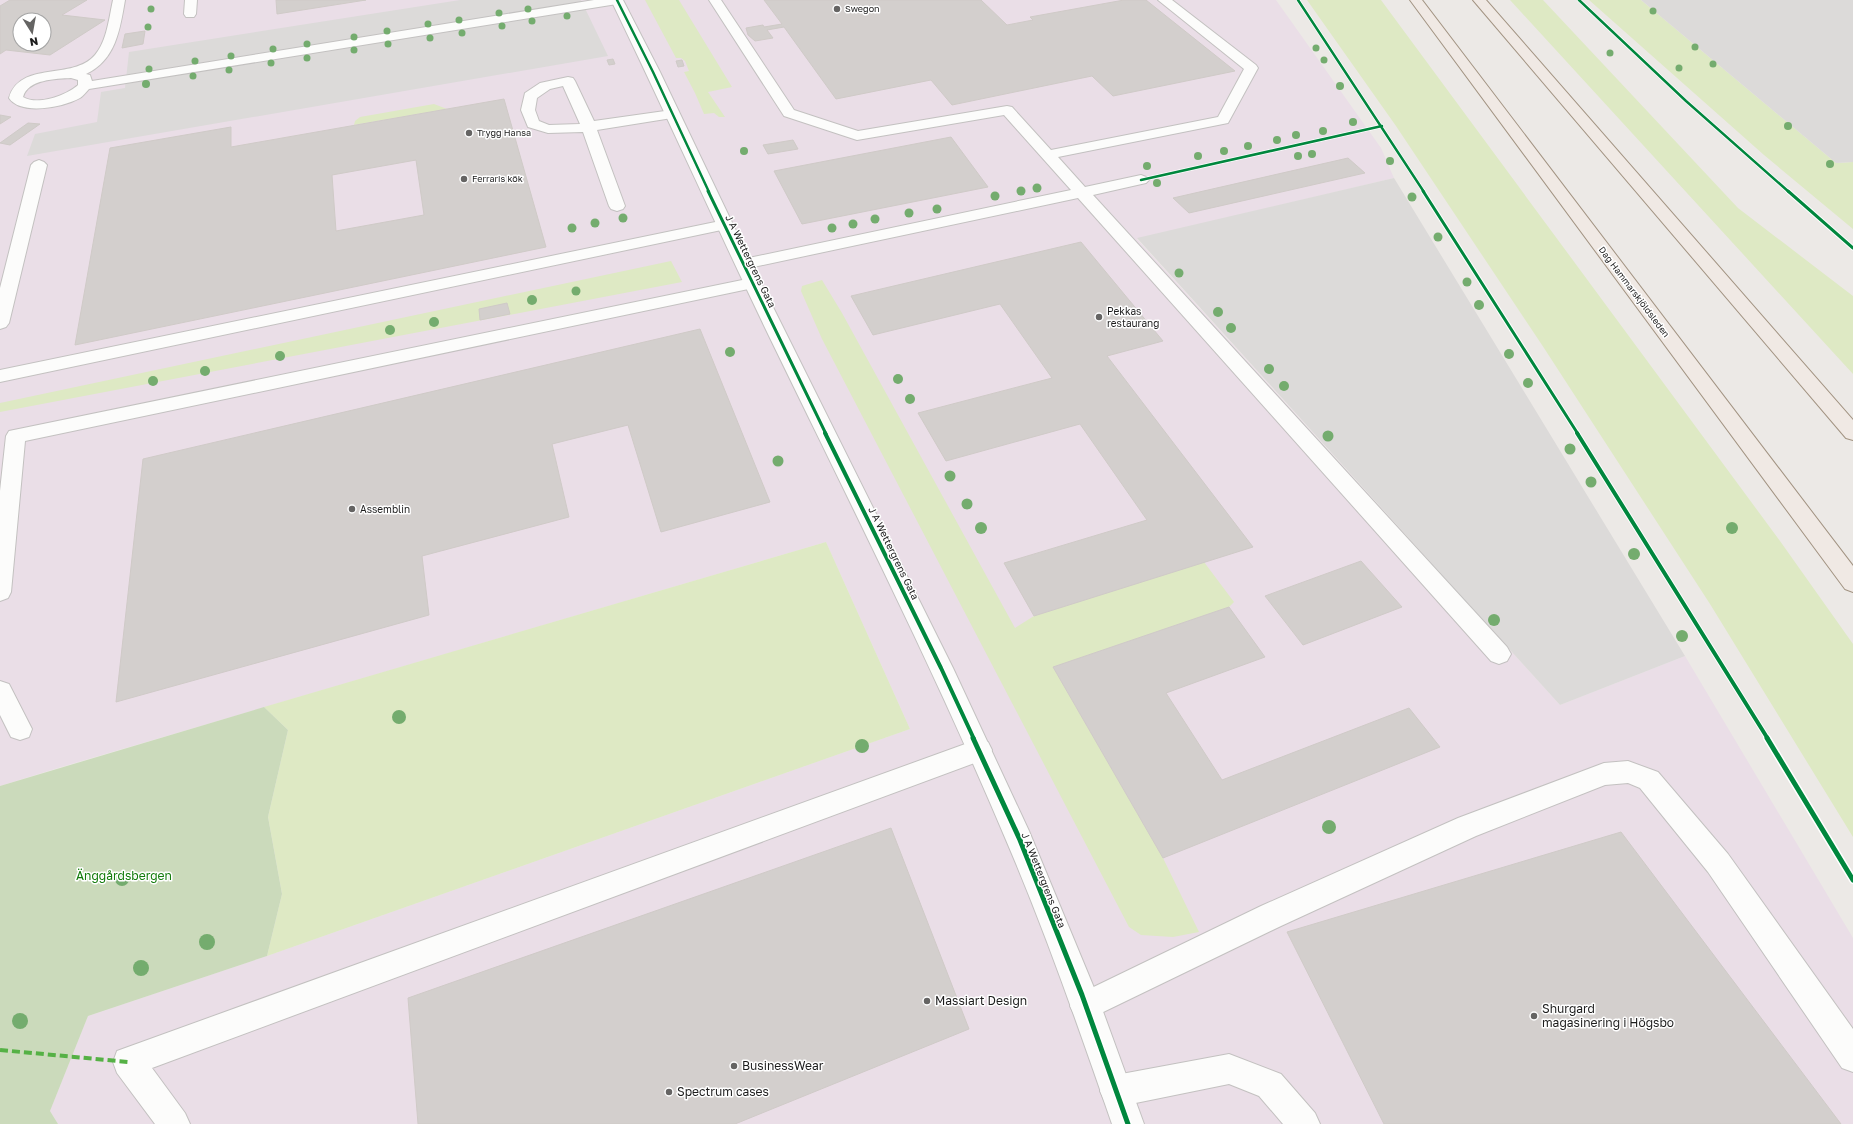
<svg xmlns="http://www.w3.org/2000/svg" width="1853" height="1124" font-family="'Golos Text',sans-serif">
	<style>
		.industrial { fill: #eadee7; fill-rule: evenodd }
		.grass { fill: #dee9c4 }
		.forest { fill: #cbdabb }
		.parking { fill: #dcdad9 }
		.building { fill: #d3cfcd; stroke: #cfcac7; fill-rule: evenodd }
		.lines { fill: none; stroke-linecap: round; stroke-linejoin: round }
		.service-casing { stroke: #c3c1c0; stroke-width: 2 }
		.tertiary-casing { stroke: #c3c1c0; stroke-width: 2 }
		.primary-casing { stroke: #a29382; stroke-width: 2 }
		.service { fill: #fcfcfb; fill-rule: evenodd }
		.tertiary { fill: #fcfcfb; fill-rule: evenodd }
		.primary { fill: #f0e9e4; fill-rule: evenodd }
		.quiet { stroke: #55b145; stroke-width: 4; stroke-dasharray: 8 4; stroke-linecap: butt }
		.cycleway-far3-casing { stroke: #fff; stroke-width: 4 }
		.cycleway-far2-casing { stroke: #fff; stroke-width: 5 }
		.cycleway-far1-casing { stroke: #fff; stroke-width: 6 }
		.cycleway-casing { stroke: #fff; stroke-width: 8 }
		.cycleway-far3 { stroke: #00873e; stroke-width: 2.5 }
		.cycleway-far2 { stroke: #00873e; stroke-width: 3 }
		.cycleway-far1 { stroke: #00873e; stroke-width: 4 }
		.cycleway { stroke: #00873e; stroke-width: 5 }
		.tree { fill: #74ac6e }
		.poi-dot { fill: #656463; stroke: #fff; stroke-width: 1.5 }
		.labels { text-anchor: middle; stroke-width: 3; stroke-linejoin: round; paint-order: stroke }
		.far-poi-label { font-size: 9px; fill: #1d1d1d; stroke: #fff; text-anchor: start }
		.far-street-label { font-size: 9px; fill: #1d1d1d; stroke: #fff }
		.street-label { font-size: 10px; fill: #1d1d1d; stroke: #fff }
		.poi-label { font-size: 10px; fill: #1d1d1d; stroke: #fff; text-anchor: start }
		.near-park-label { font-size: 12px; fill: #127b0b; stroke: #fff }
		.near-poi-label { font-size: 12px; fill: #1d1d1d; stroke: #fff; text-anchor: start }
	</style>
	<rect width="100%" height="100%" fill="#ece9e6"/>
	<path class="industrial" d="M0 0H1276L1381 148 1394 178 1137 239 1560 705 1685 656 1853 938V1124H58L50 1111 88 1016 267 956 910 729 826 542 61 767 0 786ZM20 20H44V44H20Z"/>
	<path class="grass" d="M645 0H679L732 87 708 92 725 117H719L714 113 704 114 695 93 684 72 689 71 685 61 681 58H676Z
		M1307 0H1381L1780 541 1853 644V837L1710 604 1544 348 1396 126Z
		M1510 0H1543L1738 208 1853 296V374Z
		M1589 0H1641L1836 163 1853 162V229L1764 155Z
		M434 104 447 109 354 125 355 121 360 117Z
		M671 261 682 282 0 412V403Z
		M822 280 842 313 1015 628 1034 616 1204 562 1234 602 1229 607 1053 667 1163 858 1199 932 1173 937 1141 935 1129 927 822 339 801 291 802 286Z
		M826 542 910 729 267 956 282 894 268 817 288 730 264 707Z"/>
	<path class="forest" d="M264 707 288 730 268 817 282 894 267 956 88 1016 50 1111 58 1124H0V786Z"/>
	<path class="parking" d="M460 0H581L608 56 27 156 35 134 97 122 101 92 125 88 129 52Z
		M1641 0H1853V162L1836 163Z
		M1394 178 1685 656 1560 705 1137 238Z"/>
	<path class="building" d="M10 0H87L62 15 105 20 50 55 6 50 0 54V6ZM20 20H44V44H20Z
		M276 0H366L277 14Z
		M764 0H981L1007 25 1033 20 1030 17 1124 0H1146L1235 71 1113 96 1092 76 952 105 931 80 836 99 784 27 767 30 773 38 755 41 748 35 746 28 763 25 764 27 782 24Z
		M145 31 143 44 122 48 125 34Z
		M613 59 615 64 609 65 607 60Z
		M682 60 684 66 678 67 676 61Z
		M504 99 546 247 75 345 110 148 231 127V147ZM416 160 424 215 336 231 332 175Z
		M0 115 11 117 0 124Z
		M28 123 40 124 10 145 0 143Z
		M951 137 988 187 802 224 774 171Z
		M793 140 798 149 768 154 763 145Z
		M1348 158 1365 173 1189 213 1173 198Z
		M1081 242 1163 341 1107 356 1253 547 1034 616 1004 563 1147 520 1080 424 946 461 918 413 1052 378 1000 304 873 335 851 296Z
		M507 303 510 314 480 320 479 309Z
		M700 329 770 502 661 532 628 425 552 444 569 517 422 556 429 615 116 702 143 459Z
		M1361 561 1402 607 1303 645 1265 596Z
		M1229 607 1265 657 1166 693 1222 780 1409 708 1440 747 1163 858 1053 667Z
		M891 828 969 1029 735 1124H418L408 998Z
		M1621 832 1841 1124H1384L1287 932Z"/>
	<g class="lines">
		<g class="service-casing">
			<path id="service" d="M113 0H125C120 29 116 60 86 74L90 75 92 81 594 0H623L621 3 617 4 89 89C86 92 83 96 80 98 64 107 21 116 9 98 20 60 73 81 95 55 107 41 109 18 113 0ZM71 78 78 80V85C67 95 38 106 23 97 28 79 56 79 71 78Z
				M185 0H197L196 14 194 17H186L184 14Z
				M709 0H721L794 110 858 131 1007 106 1012 107 1051 150 1218 117 1244 69 1158 0H1172L1256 65 1258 68 1228 123 1058 157 1085 187 1141 175 1146 177 1149 180 1146 183 1093 195 1507 647 1511 654 1507 661 1499 664 1491 661 1078 198 744 269 738 268 736 264 738 260 744 259 1071 190 1004 115 857 140 784 116Z
				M568 77 573 78 575 81 594 121 672 110 677 111 679 114 677 117 672 118 597 130 625 206 623 209 617 211 611 209 609 206 583 132 548 133 528 127 521 110 525 93 540 83ZM563 86 580 124 549 125 539 121 535 110 537 98 550 89Z
				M39 160 44 162 47 165 9 323 6 327 0 329V288L31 165 34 162Z
				M725 220 731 222 733 225 731 228 0 382V370Z
				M752 278 758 279 761 283 758 287 25 441 11 592 8 598 0 601V491L6 436 9 431Z
				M0 681 9 684 32 729 29 737 20 740 11 737 0 715Z
				M979 739 988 742 992 750 988 758 152 1068 185 1113 190 1124H155L117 1073 113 1062 117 1051 128 1047Z
				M1628 761 1658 772 1728 854 1853 1029V1072L1842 1068 1708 872 1640 788 1628 783 1605 785 1476 836 1281 926 1095 1016 1085 1021 1075 1016 1070 1006 1075 996 1261 906 1458 818 1604 763Z
				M1229 1054 1281 1074 1315 1113 1320 1124H1283L1259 1096 1229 1084 1116 1107 1105 1102 1100 1091 1105 1080 1116 1075Z"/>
		</g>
		<g class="tertiary-casing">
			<path id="tertiary" d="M611 0H623L660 72 761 283 953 668 1029 831 1097 995 1144 1124H1112C1079 1029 1046 933 1006 840 934 669 850 503 769 336 715 224 665 111 611 0Z"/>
		</g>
		<g class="primary-casing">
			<path id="primary" d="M1410 0H1422L1853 566V592L1845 589Z
				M1473 0H1486L1853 420V440L1846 438Z"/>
		</g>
		<use href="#service" class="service"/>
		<use href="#tertiary" class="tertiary"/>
		<use href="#primary" class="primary"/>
		<path class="quiet" d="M0 1050 128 1062"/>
		<g class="cycleway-far3-casing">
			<path id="cycleway-far3" d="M617 0 653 72 709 192
				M1298 0 1424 192
				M1579 0 1686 101 1789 192
				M1141 180 1382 126"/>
		</g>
		<g class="cycleway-far2-casing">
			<path id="cycleway-far2" d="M708 191 826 434
				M1423 191 1578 434
				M1788 191 1853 248"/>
		</g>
		<g class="cycleway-far1-casing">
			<path id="cycleway-far1" d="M825 433 941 668 974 739
				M1577 433 1768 739"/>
		</g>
		<g class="cycleway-casing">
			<path id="cycleway" d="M973 738 1020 840 1082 995 1128 1124
				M1767 738 1853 880"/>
		</g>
		<use href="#cycleway-far3" class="cycleway-far3"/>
		<use href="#cycleway-far2" class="cycleway-far2"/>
		<use href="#cycleway-far1" class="cycleway-far1"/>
		<use href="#cycleway" class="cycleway"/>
	</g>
	<g class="tree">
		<circle cx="151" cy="9" r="3.5"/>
		<circle cx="528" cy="9" r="3.5"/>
		<circle cx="1653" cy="11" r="3.5"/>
		<circle cx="499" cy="13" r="3.5"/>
		<circle cx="567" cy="16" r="3.5"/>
		<circle cx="459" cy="20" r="3.5"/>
		<circle cx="532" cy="21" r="3.5"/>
		<circle cx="428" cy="24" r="3.5"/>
		<circle cx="502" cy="26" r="3.5"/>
		<circle cx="148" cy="27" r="3.5"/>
		<circle cx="387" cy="31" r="3.5"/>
		<circle cx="462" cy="33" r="3.5"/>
		<circle cx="354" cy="37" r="3.5"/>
		<circle cx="430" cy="38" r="3.5"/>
		<circle cx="307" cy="44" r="3.5"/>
		<circle cx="388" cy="44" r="3.5"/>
		<circle cx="1695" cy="47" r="3.5"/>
		<circle cx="1316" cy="48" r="3.5"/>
		<circle cx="273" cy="49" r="3.5"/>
		<circle cx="354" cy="50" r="3.5"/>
		<circle cx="1610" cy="53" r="3.5"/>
		<circle cx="231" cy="56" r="3.5"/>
		<circle cx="307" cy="58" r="3.5"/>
		<circle cx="1324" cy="60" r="3.5"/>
		<circle cx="195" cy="61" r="3.5"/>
		<circle cx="271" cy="63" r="3.5"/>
		<circle cx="1713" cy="64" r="3.5"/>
		<circle cx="1679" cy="68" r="3.5"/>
		<circle cx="149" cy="69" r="3.5"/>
		<circle cx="229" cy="70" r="3.5"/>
		<circle cx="193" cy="76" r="3.5"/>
		<circle cx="146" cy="84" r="4"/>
		<circle cx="1340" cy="86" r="4"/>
		<circle cx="1353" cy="122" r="4"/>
		<circle cx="1788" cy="126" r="4"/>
		<circle cx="1323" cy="131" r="4"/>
		<circle cx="1296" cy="135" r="4"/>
		<circle cx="1277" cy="140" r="4"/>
		<circle cx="1248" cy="146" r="4"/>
		<circle cx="744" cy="151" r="4"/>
		<circle cx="1224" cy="151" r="4"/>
		<circle cx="1312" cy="154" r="4"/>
		<circle cx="1198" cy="156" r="4"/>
		<circle cx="1298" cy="156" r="4"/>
		<circle cx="1390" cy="161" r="4"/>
		<circle cx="1830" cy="164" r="4"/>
		<circle cx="1147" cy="166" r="4"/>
		<circle cx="1157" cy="183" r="4"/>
		<circle cx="1037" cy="188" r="4.5"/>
		<circle cx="1021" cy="191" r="4.5"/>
		<circle cx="995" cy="196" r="4.5"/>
		<circle cx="1412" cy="197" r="4.5"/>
		<circle cx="937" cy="209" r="4.5"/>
		<circle cx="909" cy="213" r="4.5"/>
		<circle cx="623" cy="218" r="4.5"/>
		<circle cx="875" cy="219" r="4.5"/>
		<circle cx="595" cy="223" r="4.5"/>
		<circle cx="853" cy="224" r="4.5"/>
		<circle cx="572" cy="228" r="4.5"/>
		<circle cx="832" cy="228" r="4.5"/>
		<circle cx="1438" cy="237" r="4.5"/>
		<circle cx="1179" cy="273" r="4.5"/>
		<circle cx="1467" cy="282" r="4.5"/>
		<circle cx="576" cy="291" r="4.5"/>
		<circle cx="532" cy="300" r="5"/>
		<circle cx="1479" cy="305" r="5"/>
		<circle cx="1218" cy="312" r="5"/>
		<circle cx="434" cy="322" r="5"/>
		<circle cx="1231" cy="328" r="5"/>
		<circle cx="390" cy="330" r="5"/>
		<circle cx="730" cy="352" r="5"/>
		<circle cx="1509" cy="354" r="5"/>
		<circle cx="280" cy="356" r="5"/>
		<circle cx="1269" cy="369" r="5"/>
		<circle cx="205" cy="371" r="5"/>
		<circle cx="898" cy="379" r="5"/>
		<circle cx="153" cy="381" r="5"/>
		<circle cx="1528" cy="383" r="5"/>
		<circle cx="1284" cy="386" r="5"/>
		<circle cx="910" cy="399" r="5"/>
		<circle cx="1328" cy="436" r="5.5"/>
		<circle cx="1570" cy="449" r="5.5"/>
		<circle cx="778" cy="461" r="5.5"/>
		<circle cx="950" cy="476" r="5.5"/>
		<circle cx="1591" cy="482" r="5.5"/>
		<circle cx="967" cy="504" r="5.5"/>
		<circle cx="981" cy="528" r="6"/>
		<circle cx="1732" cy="528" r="6"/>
		<circle cx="1634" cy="554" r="6"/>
		<circle cx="1494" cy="620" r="6"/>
		<circle cx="1682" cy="636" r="6"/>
		<circle cx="399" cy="717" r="7"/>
		<circle cx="862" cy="746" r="7"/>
		<circle cx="1329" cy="827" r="7"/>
		<circle cx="122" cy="879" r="7"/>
		<circle cx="207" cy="942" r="8"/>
		<circle cx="141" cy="968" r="8"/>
		<circle cx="20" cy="1021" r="8"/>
	</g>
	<g class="poi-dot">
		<circle cx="837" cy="9" r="4"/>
		<circle cx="469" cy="133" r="4"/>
		<circle cx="464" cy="179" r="4"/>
		<circle cx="1099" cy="317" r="4"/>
		<circle cx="352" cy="509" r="4"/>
		<circle cx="927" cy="1001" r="4"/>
		<circle cx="1534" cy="1016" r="4"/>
		<circle cx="734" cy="1066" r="4"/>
		<circle cx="669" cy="1092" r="4"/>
	</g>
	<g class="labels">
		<g class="far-poi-label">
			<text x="845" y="12">Swegon</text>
			<text x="477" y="136">Trygg Hansa</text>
			<text x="472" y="182">Ferraris kök</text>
		</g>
		<g class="far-street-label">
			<text transform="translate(1634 292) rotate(53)" y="3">Dag Hammarskjöldsleden</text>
		</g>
		<g class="street-label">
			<text transform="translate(751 261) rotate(64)" y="4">J A Wettergrens Gata</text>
			<text transform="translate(894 553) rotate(64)" y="4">J A Wettergrens Gata</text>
			<text transform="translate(1044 880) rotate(68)" y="4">J A Wettergrens Gata</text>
		</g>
		<g class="poi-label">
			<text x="1107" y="315">Pekkas<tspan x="1107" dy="12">restaurang</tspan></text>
			<text x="360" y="513">Assemblin</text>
		</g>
		<g class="near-park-label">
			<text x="124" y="880">Änggårdsbergen</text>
		</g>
		<g class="near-poi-label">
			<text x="935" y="1005">Massiart Design</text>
			<text x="1542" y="1013">Shurgard<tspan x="1542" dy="14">magasinering i Högsbo</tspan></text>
			<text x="742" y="1070">BusinessWear</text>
			<text x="677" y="1096">Spectrum cases</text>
		</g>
	</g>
	<g transform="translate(32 32) rotate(169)"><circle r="19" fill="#ffffff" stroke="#a5a5a5"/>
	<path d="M0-3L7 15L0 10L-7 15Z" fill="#656463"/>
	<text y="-6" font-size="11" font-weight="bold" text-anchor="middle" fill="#1d1d1d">N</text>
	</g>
</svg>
